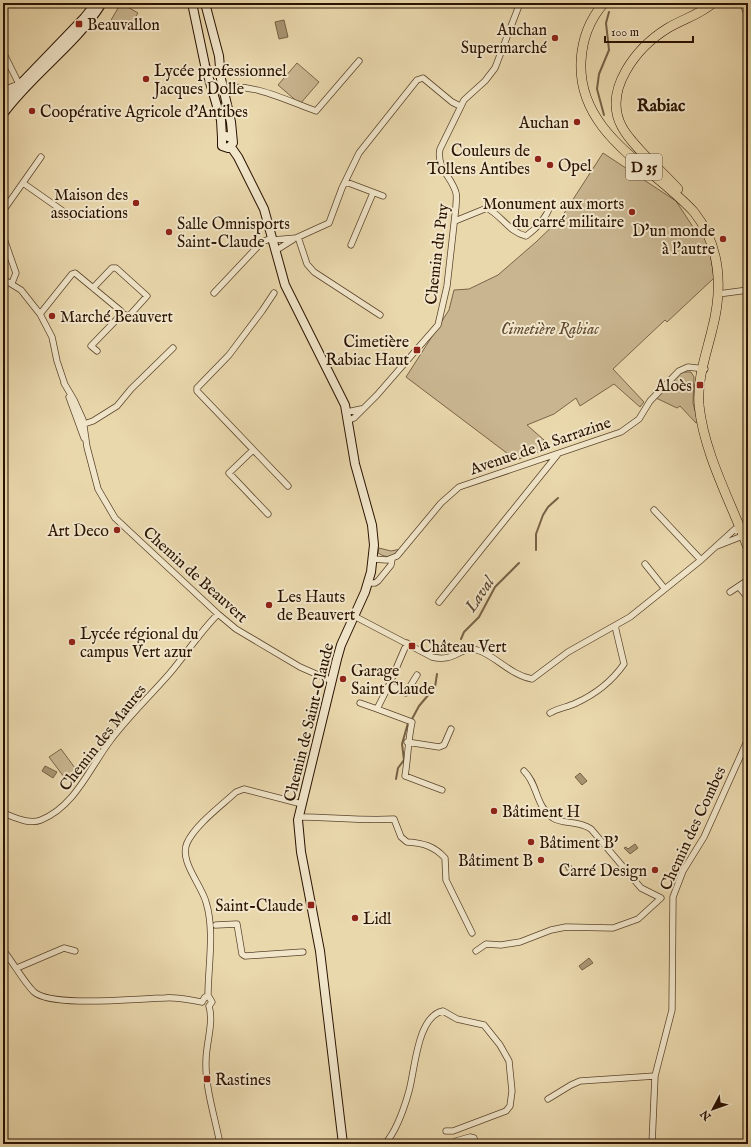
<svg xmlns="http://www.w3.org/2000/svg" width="751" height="1147" font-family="'IM FELL English',serif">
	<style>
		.green { fill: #c9b690; stroke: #7a6448 }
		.water { fill: #a99573; stroke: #766145 }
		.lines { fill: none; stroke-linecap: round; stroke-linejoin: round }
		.stream { stroke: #766145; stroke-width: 2 }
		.street-casing { stroke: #5a442c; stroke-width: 7 }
		.secondary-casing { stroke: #2a1201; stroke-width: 10 }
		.primary-casing { stroke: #2a1201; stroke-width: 10 }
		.street { stroke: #f1e6ca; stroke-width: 5.5 }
		.secondary { stroke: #f1e6ca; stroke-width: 8 }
		.primary { stroke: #ead8ad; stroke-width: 9 }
		.poi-dot { fill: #8f2418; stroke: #f1e6ca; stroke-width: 1.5 }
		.labels { text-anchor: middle; stroke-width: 4; stroke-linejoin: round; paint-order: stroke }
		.shield { fill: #f1e6ca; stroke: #66523d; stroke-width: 1 }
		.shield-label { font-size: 15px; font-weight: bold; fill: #2a1201 }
		.poi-label { font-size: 16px; fill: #2a1201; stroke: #f1e6ca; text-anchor: start }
		.street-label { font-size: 16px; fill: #2a1201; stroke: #f1e6ca }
		.park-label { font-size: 16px; font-style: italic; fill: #624b33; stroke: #f1e6ca }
		.neighbourhood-label { font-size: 17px; font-weight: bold; fill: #2a1201; stroke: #f1e6ca }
		.water-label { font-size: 17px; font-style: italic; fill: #5d462f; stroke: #f1e6ca }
	</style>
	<rect width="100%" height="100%" fill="#ead8ad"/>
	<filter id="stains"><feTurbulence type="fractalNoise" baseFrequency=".005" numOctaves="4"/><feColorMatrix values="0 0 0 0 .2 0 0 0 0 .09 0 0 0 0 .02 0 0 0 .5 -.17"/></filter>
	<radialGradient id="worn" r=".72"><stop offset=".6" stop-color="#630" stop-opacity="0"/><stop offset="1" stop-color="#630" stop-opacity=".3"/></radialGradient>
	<path class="green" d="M121 3 138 13 127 30 111 20Z
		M297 63 319 82 300 104 278 85Z
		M603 153 676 201 693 227 708 239 714 278 667 322 665 320 613 369 644 402 640 407 614 384 580 406 576 398 554 414 527 425 552 447 516 460 406 377 449 310 454 290 469 289 498 275 536 242 561 218Z
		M683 372H691L694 377 693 403 698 422 696 423 680 406 677 408 656 398 679 374Z
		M379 548 391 551 401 549C393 557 387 559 378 553Z
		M61 749 78 772 67 781 49 757Z"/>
	<path class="water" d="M284 20 288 37 279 39 275 22Z
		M45 766 57 772 53 778 42 771Z
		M580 773 587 781 582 785 575 777Z
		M635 844 638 848 630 854 624 848 626 847 628 849Z
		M569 862 575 873 570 876 564 865Z
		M589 958 593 963 582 970 579 966Z"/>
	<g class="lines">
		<path class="stream" d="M604 115 597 89 599 74 609 50 606 23 609 12
			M536 550V534L543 515 548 507 558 498
			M461 639 464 632 479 617 495 587 519 563
			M412 719 419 706 435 687 437 674
			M396 779 398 768 404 760 402 744 408 723"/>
		<g class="street-casing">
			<path id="street" d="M742 3 748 15
				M3 52 19 84 3 90
				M748 73 747 75 748 77
				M223 89C250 81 290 102 316 111L359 61
				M346 182 383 196
				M23 183 70 216
				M3 211 41 157
				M455 221 487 208C502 216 509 232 526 236 537 228 546 219 550 206
				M3 236 16 273 12 283
				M298 237 307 264 314 272 380 315
				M273 240 296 238 329 223 342 188 359 153 417 80 423 78 452 102 460 106
				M351 245 373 193
				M275 251 294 239
				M3 279 21 290 40 314 52 337 57 361 65 385
				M93 288 112 268H116L147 296 129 316 120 313
				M214 293 262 242 272 238
				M274 293 262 311 229 355 197 388V391L288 486
				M718 294 748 290
				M40 314 72 274 75 273 121 311 120 316 91 346 97 351
				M64 383 74 400 83 420 87 447 98 489 115 518 218 614 236 629 300 667 332 681
				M69 397 84 438
				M347 412 361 409
				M349 420 354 418 377 395 438 325 447 286 456 206C456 202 457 197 456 193 452 177 436 168 440 149L464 100 485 81 495 68 520 3
				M84 424 93 421 117 406 131 389 173 348
				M253 450 229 473 268 514
				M654 510 701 560
				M373 559 387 560 397 556 441 503 459 487 621 432 639 419 650 401 679 371 688 367 705 369
				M645 564 665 589
				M368 583H375L378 581 391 565 392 559
				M739 587 748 598
				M730 592 748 580
				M439 602 558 454
				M354 616 432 657C455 663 461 645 477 650 495 655 510 675 532 679L568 652 630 617 701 560 735 529 742 531 740 537 717 546
				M407 643 389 685 406 693 417 675
				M389 685 377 709 412 722C408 740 408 758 405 776L442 790
				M360 703 377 709
				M550 713C559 708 568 707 576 703 596 694 612 681 624 664L615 626
				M407 742 439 747 444 745 451 729
				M3 813C14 817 29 825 41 820 75 806 89 769 110 741 128 717 150 696 170 673 186 654 200 632 218 614
				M299 817C330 817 363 821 394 819L401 837 407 842C423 843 434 846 445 858L446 880 472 933
				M216 925 237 924 242 954 245 956 303 952
				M3 950C13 962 23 981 34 992 53 1008 139 998 165 998 177 997 190 1000 202 1002
				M476 951 486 944 501 945 520 942 551 930 566 927 613 928 638 919 661 898 641 888 591 829C577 820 565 825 553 818 535 806 538 784 524 771
				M17 968 64 948 75 951
				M208 996C208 966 215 931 206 902 201 884 179 861 187 843 195 825 222 805 236 792L244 789 302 804
				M202 1002 205 997H209L212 1002 209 1006
				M209 1006C214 1023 206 1043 206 1061 205 1088 215 1117 220 1144
				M548 1099 571 1085 580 1081 655 1076
				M456 1141 470 1137 474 1138 475 1142
				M385 1144C397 1130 404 1109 409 1091 415 1070 417 1016 443 1011L457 1019 484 1025 500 1045 509 1061 512 1091 510 1106 506 1111 453 1131H446
				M652 1144 655 1076 672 1010 673 897 683 871 704 837 748 739"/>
		</g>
		<g class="secondary-casing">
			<path id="secondary" d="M192 3 205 65 221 120 222 138
				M205 3 219 56 221 79 231 122 233 143 228 148 222 146V138L226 136 231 138
				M3 102 84 18 96 3
				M3 114C32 74 76 45 102 3
				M231 147 238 157 264 209 285 285 345 405 355 464 372 525 374 545 371 572 365 592 341 645 337 659 298 820 301 852 320 951 343 1144"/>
		</g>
		<g class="primary-casing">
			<path id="primary" d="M604 3C589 20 582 39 581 62 578 134 652 166 694 212 721 246 723 289 712 330 706 355 697 379 699 405 704 454 731 502 748 548
				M678 189C663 172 632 146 622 127 602 90 637 47 668 28 683 19 699 15 713 3"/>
		</g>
		<use href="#street" class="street"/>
		<use href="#secondary" class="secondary"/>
		<use href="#primary" class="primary"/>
	</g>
	<g class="poi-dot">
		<rect x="75" y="20" width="8" height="8" rx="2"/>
		<circle cx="555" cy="38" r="4"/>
		<circle cx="146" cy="79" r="4"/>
		<circle cx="32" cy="111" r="4"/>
		<circle cx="577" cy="122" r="4"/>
		<circle cx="538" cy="159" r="4"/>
		<circle cx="550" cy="165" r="4"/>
		<circle cx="136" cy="203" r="4"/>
		<circle cx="632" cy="212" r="4"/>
		<circle cx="169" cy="232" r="4"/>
		<circle cx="723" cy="239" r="4"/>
		<circle cx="52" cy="316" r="4"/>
		<rect x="413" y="346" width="8" height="8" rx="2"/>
		<rect x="696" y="381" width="8" height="8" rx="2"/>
		<circle cx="117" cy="530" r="4"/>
		<circle cx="269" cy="605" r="4"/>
		<circle cx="72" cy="642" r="4"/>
		<rect x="408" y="642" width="8" height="8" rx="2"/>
		<circle cx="343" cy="679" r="4"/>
		<circle cx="494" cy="811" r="4"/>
		<circle cx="531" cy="842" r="4"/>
		<circle cx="541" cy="860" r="4"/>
		<circle cx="655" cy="870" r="4"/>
		<rect x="307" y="901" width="8" height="8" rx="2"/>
		<circle cx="355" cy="918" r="4"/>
		<rect x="203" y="1075" width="8" height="8" rx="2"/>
	</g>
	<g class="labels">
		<rect class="shield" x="626" y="154" width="36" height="26" rx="3"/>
		<g class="shield-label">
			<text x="644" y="172">D 35</text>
		</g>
		<g class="poi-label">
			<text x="87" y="30">Beauvallon</text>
			<text x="547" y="35" text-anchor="end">Auchan<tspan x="547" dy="18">Supermarché</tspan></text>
			<text x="154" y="76">Lycée professionnel<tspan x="154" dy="18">Jacques Dolle</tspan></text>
			<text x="40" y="117">Coopérative Agricole d'Antibes</text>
			<text x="569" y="128" text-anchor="end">Auchan</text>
			<text x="530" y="156" text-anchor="end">Couleurs de<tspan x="530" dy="18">Tollens Antibes</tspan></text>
			<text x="558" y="171">Opel</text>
			<text x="128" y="200" text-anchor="end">Maison des<tspan x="128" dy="18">associations</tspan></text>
			<text x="624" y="209" text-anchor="end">Monument aux morts<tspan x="624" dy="18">du carré militaire</tspan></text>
			<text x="177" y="229">Salle Omnisports<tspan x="177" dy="18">Saint-Claude</tspan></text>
			<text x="715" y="236" text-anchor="end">D'un monde<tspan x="715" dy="18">à l'autre</tspan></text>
			<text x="60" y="322">Marché Beauvert</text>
			<text x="409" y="347" text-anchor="end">Cimetière<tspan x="409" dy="18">Rabiac Haut</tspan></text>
			<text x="692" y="391" text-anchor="end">Aloès</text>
			<text x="109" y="536" text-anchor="end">Art Deco</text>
			<text x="277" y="602">Les Hauts<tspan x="277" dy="18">de Beauvert</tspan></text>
			<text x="80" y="639">Lycée régional du<tspan x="80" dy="18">campus Vert azur</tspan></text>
			<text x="420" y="652">Château Vert</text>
			<text x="351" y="676">Garage<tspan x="351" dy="18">Saint Claude</tspan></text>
			<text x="502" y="817">Bâtiment H</text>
			<text x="539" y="848">Bâtiment B'</text>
			<text x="533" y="866" text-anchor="end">Bâtiment B</text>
			<text x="647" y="876" text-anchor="end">Carré Design</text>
			<text x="303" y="911" text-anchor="end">Saint-Claude</text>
			<text x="363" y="924">Lidl</text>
			<text x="215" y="1085">Rastines</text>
		</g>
		<g class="street-label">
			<text transform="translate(436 254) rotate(-83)" y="6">Chemin du Puy</text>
			<text transform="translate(540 445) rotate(-19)" y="6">Avenue de la Sarrazine</text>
			<text transform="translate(196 574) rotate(42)" y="6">Chemin de Beauvert</text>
			<text transform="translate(308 722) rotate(-76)" y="6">Chemin de Saint-Claude</text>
			<text transform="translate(102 737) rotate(-52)" y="6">Chemin des Maures</text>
			<text transform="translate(692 828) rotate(-65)" y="6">Chemin des Combes</text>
		</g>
		<g class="park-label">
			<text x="550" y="334">Cimetière Rabiac</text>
		</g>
		<g class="neighbourhood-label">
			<text x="661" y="111">Rabiac</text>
		</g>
		<g class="water-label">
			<text transform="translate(479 594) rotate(-56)" y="6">Laval</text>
		</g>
	</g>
	<rect width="751" height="1147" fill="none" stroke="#ead8ad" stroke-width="16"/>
	<rect x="4" y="4" width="743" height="1139" fill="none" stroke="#2a1201" stroke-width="2"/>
	<rect x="8" y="8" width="735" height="1131" fill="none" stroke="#2a1201"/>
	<g transform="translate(713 1109) rotate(229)" stroke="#f1e6ca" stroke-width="3" paint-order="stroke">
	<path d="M0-3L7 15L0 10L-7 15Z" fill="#2a1201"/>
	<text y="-6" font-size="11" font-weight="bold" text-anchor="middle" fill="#2a1201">N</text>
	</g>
	<path d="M605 36v6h88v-6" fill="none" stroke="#2a1201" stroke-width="2"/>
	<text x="611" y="36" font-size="12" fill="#2a1201" stroke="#f1e6ca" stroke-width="3" paint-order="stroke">100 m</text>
	<rect width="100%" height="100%" filter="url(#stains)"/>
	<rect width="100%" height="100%" fill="url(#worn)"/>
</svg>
